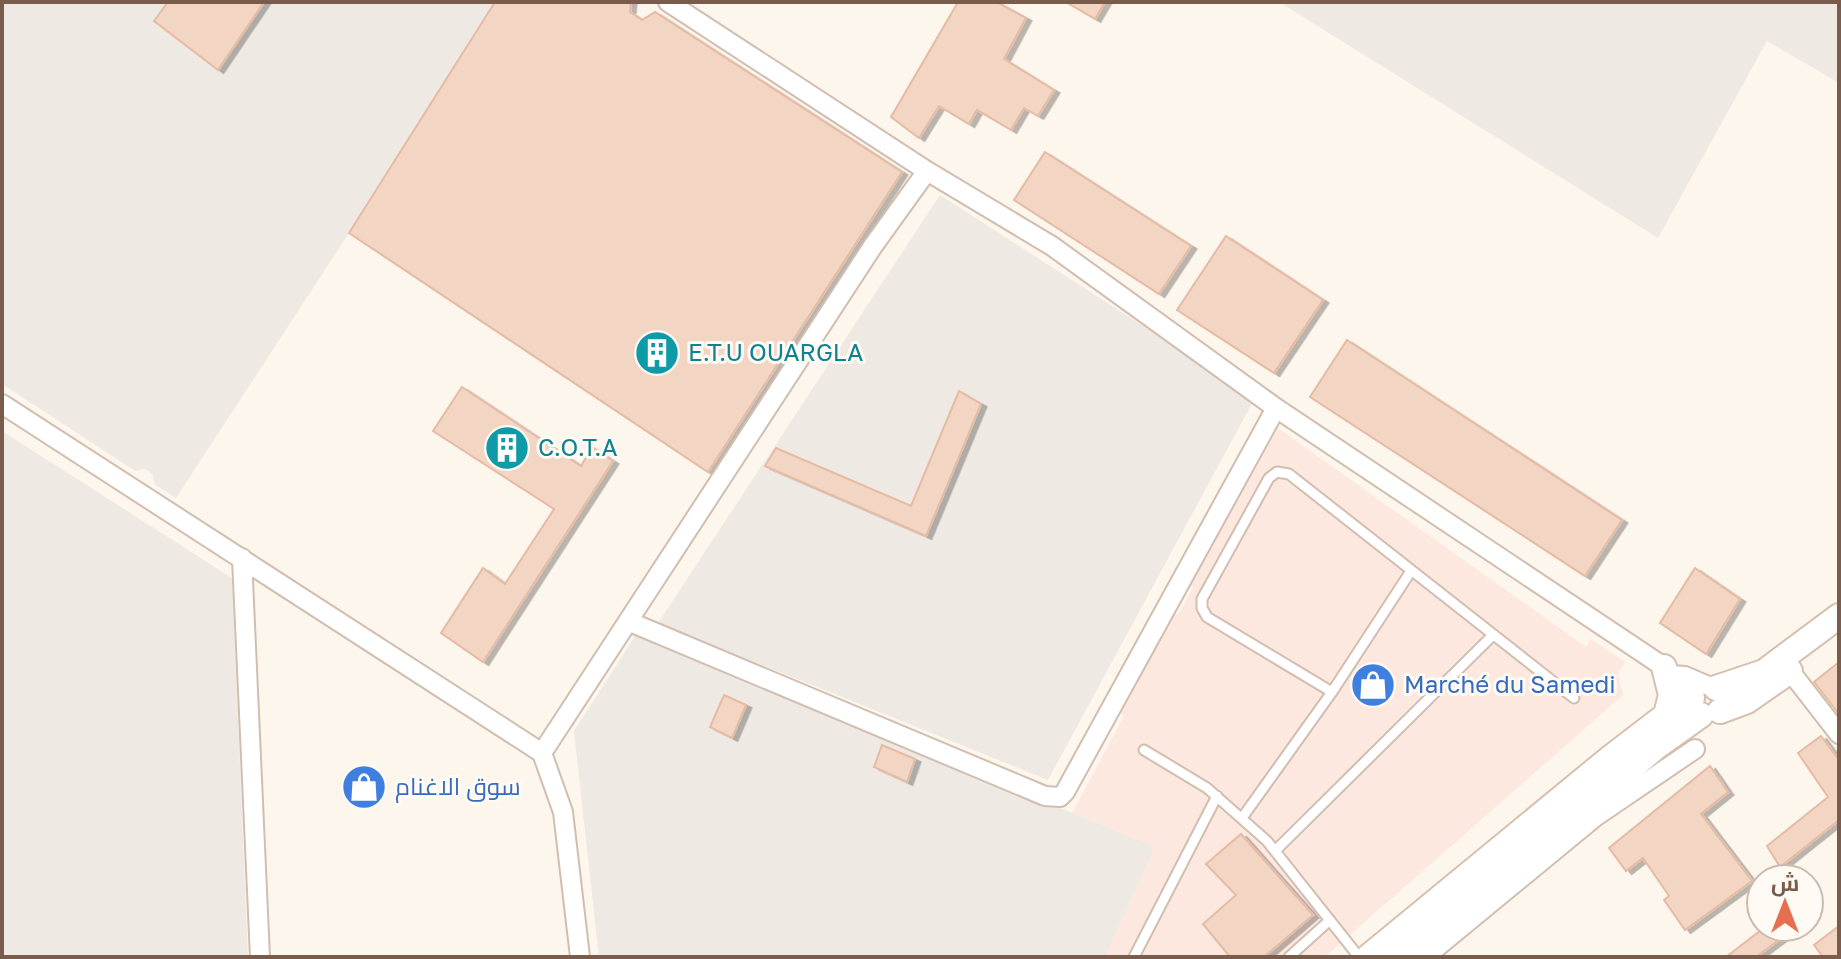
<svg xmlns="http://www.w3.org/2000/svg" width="1841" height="959" font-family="'Golos Text',Cairo,sans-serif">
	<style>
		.commercial { fill: #fde8e0 }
		.industrial { fill: #efe9e4 }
		.building { fill: #f3d5c3; stroke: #e6bba3; stroke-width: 2; filter: url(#shadow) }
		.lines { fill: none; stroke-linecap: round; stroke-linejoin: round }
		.lane-casing { stroke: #d1beb0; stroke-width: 13 }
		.street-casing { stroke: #d1beb0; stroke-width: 22 }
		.secondary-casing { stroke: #d6c0b0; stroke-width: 28 }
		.lane { stroke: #fff; stroke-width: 9 }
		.street { stroke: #fff; stroke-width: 18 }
		.secondary { stroke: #fff; stroke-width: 24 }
		.labels { text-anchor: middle; stroke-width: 6; stroke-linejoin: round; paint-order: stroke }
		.culture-label { font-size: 24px; fill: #0d838f; stroke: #fffaf3; text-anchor: start }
		.shop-label { font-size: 24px; fill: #366cbe; stroke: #fffaf3; text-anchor: start }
	</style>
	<defs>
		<filter id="shadow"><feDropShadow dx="5.5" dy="3" stdDeviation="0" flood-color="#0004"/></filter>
	</defs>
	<rect width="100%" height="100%" fill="#fdf6ec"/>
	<path class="commercial" d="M1278 428 1586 647 1591 639 1625 662 1618 674 1623 695 1325 957H1105L1155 847 1072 813 1124 716 1114 709 1166 609 1178 615 1193 588 1183 581 1255 444 1265 449Z"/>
	<path class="industrial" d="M2 2H495L349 233 176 498 154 484 153 475 146 469 135 471 2 384Z
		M1279 2H1839V83L1767 41 1658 238Z
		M940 195 1255 398 1048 780 658 623Z
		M2 431 232 578 248 957H2Z
		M637 633 1155 847 1105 957H599L574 731Z"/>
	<path class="building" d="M168 2H264L218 70 154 21Z
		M495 2H631L630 12 642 20 655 12 902 172 708 472 349 233Z
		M958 2H997L1026 18 1004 59 1054 90 1038 116 1024 108 1011 130 977 110 969 124 939 106 919 138 891 117Z
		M1066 2H1105L1095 19Z
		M1045 152 1191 246 1159 294 1014 200Z
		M1226 236 1323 300 1274 373 1177 310Z
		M1347 340 1622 520 1585 576 1310 397Z
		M462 387 581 466 592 447 613 461 483 662 441 633 483 568 505 584 554 509 433 431Z
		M959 391 981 404 926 536 765 466 776 448 911 506Z
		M1695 568 1740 599 1706 654 1660 623Z
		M1839 662V714L1814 682Z
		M724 695 746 705 732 738 710 727Z
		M1821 736 1839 760V820L1780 867 1767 846 1828 797 1798 753Z
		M882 745 915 759 907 782 874 767Z
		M1710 766 1728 792 1701 814 1752 881 1685 930 1664 900 1669 896 1643 858 1626 871 1609 848Z
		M1241 834 1313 915 1264 957H1230L1203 924 1236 895 1206 864Z
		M1839 926V957H1823L1814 945Z
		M1765 927H1796L1756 957H1726Z"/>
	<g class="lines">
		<g class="lane-casing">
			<path id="lane" d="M1332 692 1207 617 1202 608V599L1269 478 1277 472 1289 474 1574 698
				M1144 750 1207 788 1267 841 1359 957
				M1242 818 1332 692 1411 571
				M1275 851 1493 635
				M1134 957 1217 796
				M1289 957 1330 920"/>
		</g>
		<g class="street-casing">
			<path id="street" d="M2 404 542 753 563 812 580 957
				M1276 408 1664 667 1682 689 1692 696
				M242 558 260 957
				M630 622 1045 796 1060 797 1065 792 1276 408 1052 246 927 171
				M1780 664 1790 671 1839 734
				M1671 675 1685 676 1706 685
				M542 753 873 246 927 171 668 2
				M1425 957 1595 817 1695 749"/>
		</g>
		<g class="secondary-casing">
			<path id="secondary" d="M1664 667 1671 695 1666 715
				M1716 688 1764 672 1839 616
				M1720 711 1747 701 1790 671
				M1368 957 1610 758 1679 705 1692 698
				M1398 957 1542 843 1656 747 1701 715"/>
		</g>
		<use href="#lane" class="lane"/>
		<use href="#street" class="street"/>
		<use href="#secondary" class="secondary"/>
	</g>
	<defs>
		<g id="building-disc" transform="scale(2.3)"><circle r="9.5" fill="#0f9aa8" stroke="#fffaf3"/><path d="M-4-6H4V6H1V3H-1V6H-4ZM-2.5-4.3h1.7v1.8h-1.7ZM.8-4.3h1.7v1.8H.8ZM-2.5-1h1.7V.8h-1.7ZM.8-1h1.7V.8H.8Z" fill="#fff"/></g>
		<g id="shop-disc" transform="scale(2.3)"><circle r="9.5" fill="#3f7fe0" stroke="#fffaf3"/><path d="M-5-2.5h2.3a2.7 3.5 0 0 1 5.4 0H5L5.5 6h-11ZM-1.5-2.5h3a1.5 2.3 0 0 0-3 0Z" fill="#fff"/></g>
	</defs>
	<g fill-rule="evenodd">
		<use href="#building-disc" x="657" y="353"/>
		<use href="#building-disc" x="507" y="448"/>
		<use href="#shop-disc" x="1373" y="685"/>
		<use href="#shop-disc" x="364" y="787"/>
	</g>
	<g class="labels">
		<g class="culture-label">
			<text x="688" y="361">E.T.U OUARGLA</text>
			<text x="538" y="456">C.O.T.A</text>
		</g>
		<g class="shop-label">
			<text x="1404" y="693">Marché du Samedi</text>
			<text x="395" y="795">سوق الاغنام</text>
		</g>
	</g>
	<rect width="1841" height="959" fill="none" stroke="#7a5c4d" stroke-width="8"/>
	<g transform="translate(1785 903)"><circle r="38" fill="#fffaf3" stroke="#cabbb1" stroke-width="2"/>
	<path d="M0-6L14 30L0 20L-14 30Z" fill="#e76f51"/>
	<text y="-12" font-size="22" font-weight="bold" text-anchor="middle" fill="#7a5c4d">ش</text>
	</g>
</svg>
